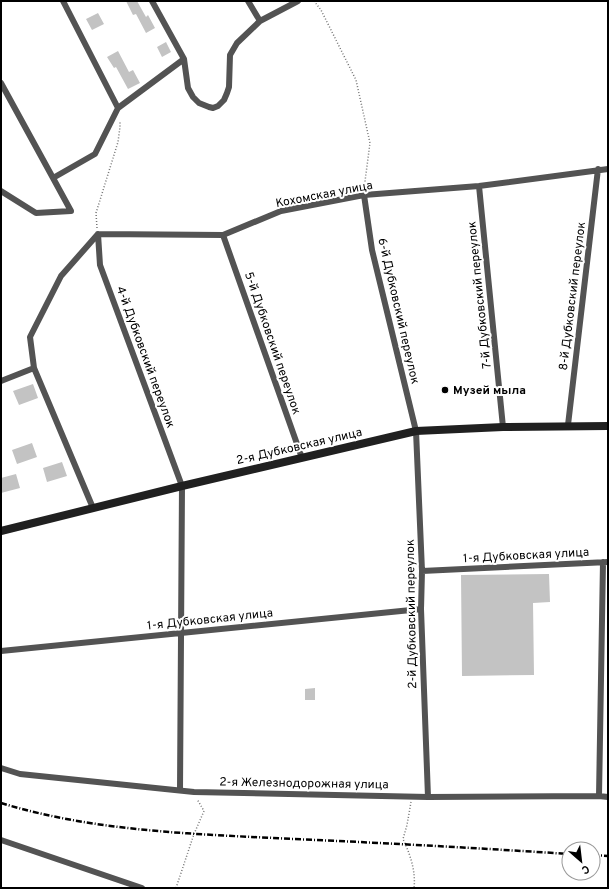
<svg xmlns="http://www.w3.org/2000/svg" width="609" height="889" font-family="Overpass,sans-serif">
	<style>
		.building { fill: #c3c3c3 }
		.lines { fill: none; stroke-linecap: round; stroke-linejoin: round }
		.path { stroke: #757575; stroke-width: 1.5; stroke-dasharray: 1 2; stroke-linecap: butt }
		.minor { stroke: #535353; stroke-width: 6 }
		.secondary { stroke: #202020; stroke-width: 8 }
		.rail { stroke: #000; stroke-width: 2.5; stroke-dasharray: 6 2 1 2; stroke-linecap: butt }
		.poi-dot { fill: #000; stroke: #fff; stroke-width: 1.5 }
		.labels { text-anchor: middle; stroke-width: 4; stroke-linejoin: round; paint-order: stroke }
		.street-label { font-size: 12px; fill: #000; stroke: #fff }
		.poi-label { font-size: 12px; font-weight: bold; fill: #000; stroke: #fff; text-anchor: start }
	</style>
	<rect width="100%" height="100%" fill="#fff"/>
	<path class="building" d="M126 1H137L146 17 148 15 155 28 146 33 136 14 133 15Z
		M98 13 104 24 92 30 86 19Z
		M166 42 171 52 162 57 157 47Z
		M118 51 129 72 133 70 140 83 128 89 116 67 114 68 107 57Z
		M33 384 38 398 19 405 13 391Z
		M32 443 37 457 17 464 12 450Z
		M62 462 67 476 47 482 43 468Z
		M16 474 20 488 1 493V478Z
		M549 574 550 602 533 603 534 675 462 676 461 575Z
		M315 688V700H305V689Z"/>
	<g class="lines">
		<path class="path" d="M314 1 321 10 356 80 370 143 364 189
			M97 228 96 213 118 142 120 127V121
			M411 802 407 825 403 839C410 854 416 871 414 888
			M176 888 194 834 204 811 197 799"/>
		<path class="minor" d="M63 1 118 108
			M152 1 184 59
			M248 1 260 21
			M1 83 53 178
			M479 186 503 427
			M1 191 36 213 71 211 53 178 95 154 118 108 184 59 188 88 193 97 199 103 209 107 213 108 218 106 224 100 227 93 229 87 230 55 237 43 260 21 298 1
			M364 195 372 250 416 431 422 571 421 609 428 797
			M98 234 100 265 182 486 180 790
			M223 235 302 458
			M1 381 34 368
			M568 425 598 169
			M93 508 34 368 30 337 61 276 98 234 223 235 281 211 364 195 479 186 608 169
			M422 571 608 562
			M1 651 421 609
			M1 768 20 774 194 792 428 797 599 796 608 797
			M599 796 603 562
			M1 840 142 888"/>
		<path class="secondary" d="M1 531 182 486 416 431 503 427 608 426"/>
		<path class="rail" d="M1 803C96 832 196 834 294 839 386 843 477 848 569 854
			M593 855 608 856"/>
	</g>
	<circle class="poi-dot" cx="445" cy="390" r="4"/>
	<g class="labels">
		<g class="street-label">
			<text transform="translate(324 194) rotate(-11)" y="4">Кохомская улица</text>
			<text transform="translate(479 295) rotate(-96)" y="4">7-й Дубковский переулок</text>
			<text transform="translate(572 296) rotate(-83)" y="4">8-й Дубковский переулок</text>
			<text transform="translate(399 311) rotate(77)" y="4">6-й Дубковский переулок</text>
			<text transform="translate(273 343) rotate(71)" y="4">5-й Дубковский переулок</text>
			<text transform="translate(146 357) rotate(70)" y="4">4-й Дубковский переулок</text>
			<text transform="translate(299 446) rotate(-13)" y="4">2-я Дубковская улица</text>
			<text transform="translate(526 555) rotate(-3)" y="4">1-я Дубковская улица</text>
			<text transform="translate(411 614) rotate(-91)" y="4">2-й Дубковский переулок</text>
			<text transform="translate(210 619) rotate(-6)" y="4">1-я Дубковская улица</text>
			<text transform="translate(304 783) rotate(1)" y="4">2-я Железнодорожная улица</text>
		</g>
		<g class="poi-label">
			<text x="453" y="394">Музей мыла</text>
		</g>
	</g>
	<rect width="609" height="889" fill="none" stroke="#000000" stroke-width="4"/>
	<g transform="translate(581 861) rotate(152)"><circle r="19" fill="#ffffff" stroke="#999999"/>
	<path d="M0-3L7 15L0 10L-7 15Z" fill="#000000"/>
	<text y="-6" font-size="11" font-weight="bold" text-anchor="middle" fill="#000000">С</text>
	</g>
</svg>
